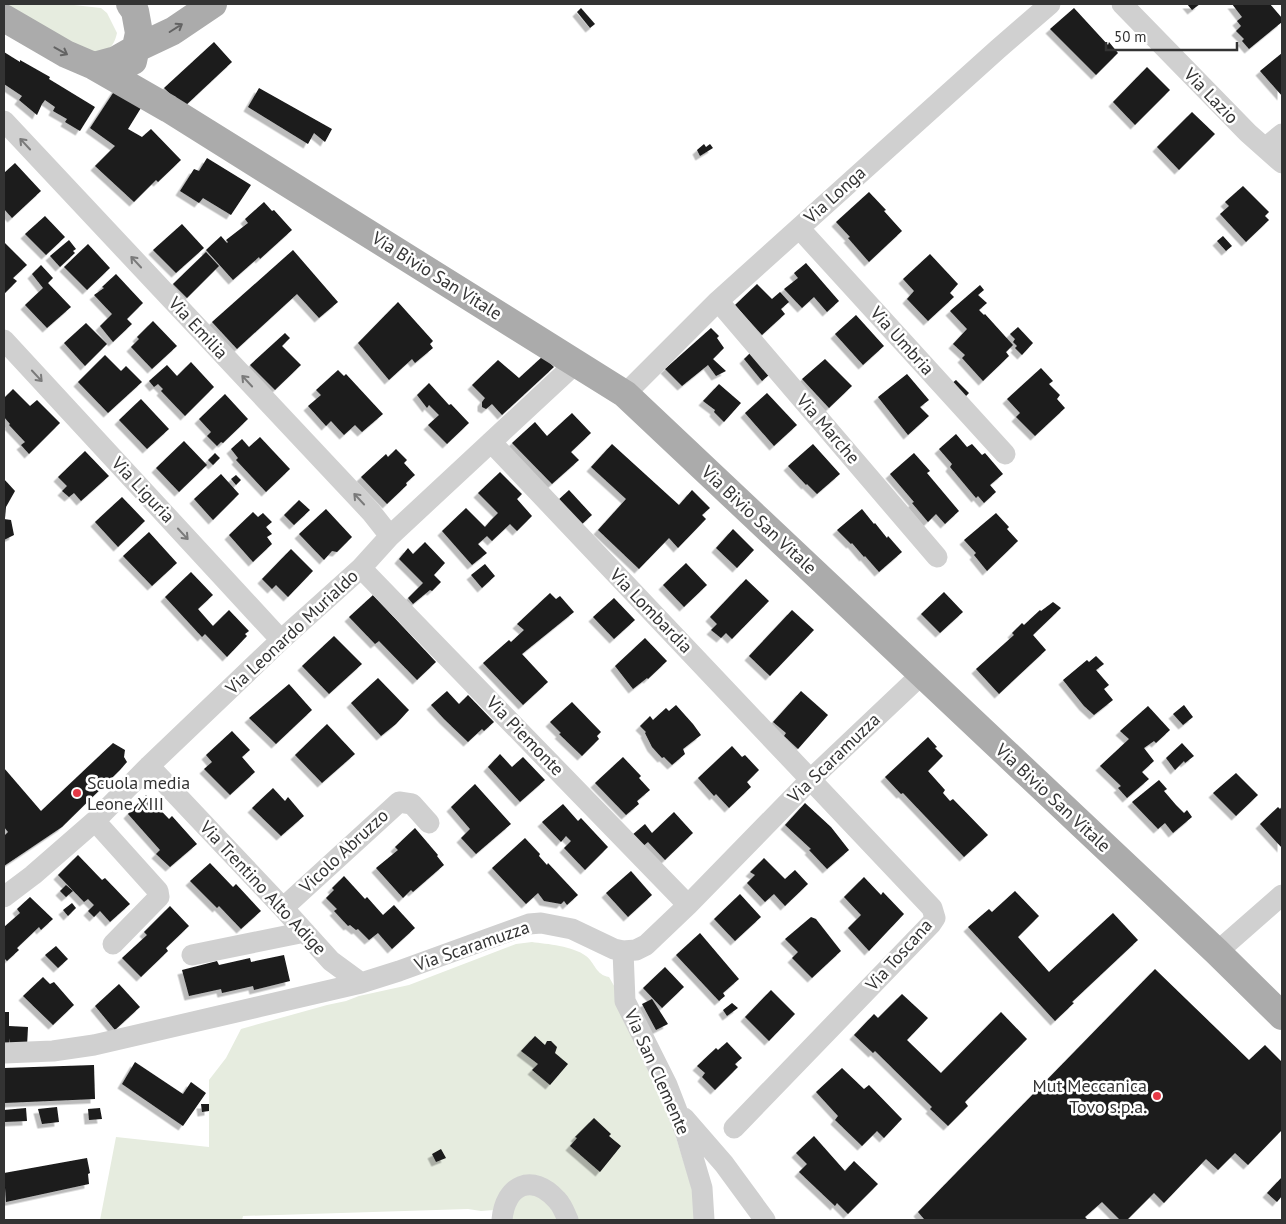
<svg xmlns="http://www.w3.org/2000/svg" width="1286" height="1224" font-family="'PT Sans',sans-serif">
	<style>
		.green { fill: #e6ecdf }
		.building { fill: #1a1a1a; filter: url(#shadow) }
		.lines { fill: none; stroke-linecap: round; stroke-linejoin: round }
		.minor { stroke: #d0d0d0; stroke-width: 21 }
		.major { stroke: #ababab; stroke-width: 28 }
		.oneway { stroke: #636363 }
		.oneway2 { stroke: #7a7a7a }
		.poi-dot { fill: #e63946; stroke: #fff; stroke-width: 2 }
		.labels { text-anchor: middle; stroke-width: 5; stroke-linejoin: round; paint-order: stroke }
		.street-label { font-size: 18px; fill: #333; stroke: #fff }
		.poi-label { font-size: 18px; fill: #333; stroke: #fff; text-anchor: start }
	</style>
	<defs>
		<filter id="shadow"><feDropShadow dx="-4.5" dy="4.5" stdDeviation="0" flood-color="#0004"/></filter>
	</defs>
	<rect width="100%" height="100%" fill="#fff"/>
	<path class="green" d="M4 4H65L101 8 107 13 117 33C113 50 107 51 90 53L4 7Z
		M532 942C547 944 573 946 586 956 595 963 596 975 609 977L646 1042 702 1220H496L494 1210 481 1211 468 1209 243 1216 242 1220H100L116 1137 209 1147V1080L226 1058 241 1029 327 1005 346 1001 359 996 409 985 516 944Z"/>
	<path class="building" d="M1187 4H1200L1192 10Z
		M1232 4H1270L1282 18V22L1249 49 1242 41 1244 39 1236 31 1241 26 1237 21 1242 17Z
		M581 8 595 24 590 28 577 12Z
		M1074 8 1108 45 1109 42 1118 53 1096 75 1050 29Z
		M214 42 232 62 184 107 164 88Z
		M4 52 20 62V60L50 77 49 79 95 107 80 131 65 122 67 119 53 111 55 107 45 100 42 104 37 115 19 100 22 96 4 84Z
		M1282 53V96L1260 71Z
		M1147 67 1170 90 1135 125 1113 102Z
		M117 87 144 103 128 129 142 137 151 129 181 160 158 182 156 180 134 202 95 166 115 146 90 128Z
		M259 88 332 129 325 142 314 133 308 144 248 107Z
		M1192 112 1215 134 1179 170 1157 147Z
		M704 144 706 147 710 144 713 148 700 156 697 150Z
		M207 158 251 185 231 215 203 198 199 203 180 191 194 169 199 171Z
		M15 163 41 191 12 218 4 209V173Z
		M1243 186 1269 212 1265 216 1269 220 1246 242 1220 214 1229 206 1225 202Z
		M869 192 886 210 884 211 902 231 869 262 848 238 850 237 836 222Z
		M264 202 272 211 274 210 292 230 260 259 259 257 233 280 206 250 221 236 227 243 228 242 226 240 248 223 245 219Z
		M45 216 65 237 46 255 25 234Z
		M182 224 204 248 176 273 153 250Z
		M1223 236 1232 246 1226 251 1217 241Z
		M69 240 76 249 73 251 75 253 60 267 50 256Z
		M4 242 27 265 13 278 17 281 4 294Z
		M88 244 110 268 87 290 64 267Z
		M293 250 338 302 319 318 297 294 237 349 212 322Z
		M206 252 219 266 187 298 173 284Z
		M930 254 958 284 950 293 954 297 928 321 907 299 914 291 903 279Z
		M806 263 839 301 827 312 814 297 802 308 784 289 798 278 794 273Z
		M41 265 53 278 48 283 71 307 47 328 25 305 43 288 32 274Z
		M116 274 143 303 127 319 132 324 113 342 100 326 112 314 94 295 104 288 102 287Z
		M757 284 772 299 780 292 789 302 781 309 785 314 762 335 735 305Z
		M980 285 984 290 978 295 987 303 979 310 984 315 985 314 1013 345 1006 352 1009 356 983 381 962 358 965 355 953 344 967 329 950 311Z
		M398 302 433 341 430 344 433 348 415 363 412 359 389 380 358 343Z
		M856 315 884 346 863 365 835 334Z
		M153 321 177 346 152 369 131 347 139 339 137 337Z
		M86 323 107 344 85 366 64 343Z
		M1018 327 1033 343 1022 355 1015 348 1017 346 1013 342 1015 339 1010 334Z
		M711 328 719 336 717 338 724 348 713 359 726 371 716 376 708 365 682 386 665 369Z
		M285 333 290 338 282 346 301 365 275 390 250 365Z
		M750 353 769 375 762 381 744 359Z
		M105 355 121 371 126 366 142 382 108 413 78 382Z
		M543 356 554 367 502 415 492 404 486 409 482 407V402L485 398 472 385 498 360 519 378Z
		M825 359 852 386 829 408 802 379Z
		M191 362 214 387 185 416 161 391 163 389 158 384 154 387 149 381 167 365 177 376Z
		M1041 368 1053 381 1049 384 1060 395 1057 399 1065 408 1035 436 1016 417 1020 413 1007 399Z
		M338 370 344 376 346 374 383 414 362 432 355 425 344 435 331 421 326 426 308 406 321 395 316 390Z
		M907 374 929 400 920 407 929 416 908 435 878 397Z
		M956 380 969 393 964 398 951 384Z
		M429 383 449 405 451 404 469 423 447 444 428 425 439 415 429 405 427 408 417 395Z
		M719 384 741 403 724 422 714 412 715 410 703 401Z
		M13 389 30 406 37 400 60 423 29 454 21 445 25 442 9 425 10 424 4 417V398Z
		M767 393 797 425 774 446 745 413Z
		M225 394 248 419 223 443 221 442 217 446 207 436 211 432 199 419Z
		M141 399 169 429 147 449 119 420Z
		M572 413 591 433 571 452 579 460 552 484 512 443 535 422 547 436Z
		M956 434 967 447 972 444 982 455 985 453 1003 474 990 485 996 492 984 503 978 496 976 498 950 467 952 464 939 449Z
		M260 437 290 469 266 492 236 460 238 458 231 449 242 439 249 447Z
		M184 441 207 465 179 492 156 468Z
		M612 444 679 505 692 490 710 508 702 515 706 519 678 548 669 538 639 569 598 530 626 499 591 467Z
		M813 444 840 474 817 494 807 484 806 485 788 466Z
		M396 449 407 460 404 463 415 475 406 483 407 485 387 504 361 477 386 454 388 457Z
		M85 451 109 476 81 501 74 493 69 497 62 491 67 486 58 477Z
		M215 453 220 458 213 465 208 460Z
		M914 453 930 471 927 473 959 511 945 524 936 514 928 522 912 503 914 502 890 474Z
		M500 472 522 494 517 499 532 516 517 531 510 524 492 541 487 536 478 544 487 553 472 565 442 531 466 508 485 527 491 520 498 513 478 493Z
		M221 474 239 494 213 520 194 499Z
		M236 475 241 480 236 485 231 479Z
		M4 479 15 491 6 507 5 518H4Z
		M569 490 592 515 581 525 556 502Z
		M122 497 145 521 118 547 95 522Z
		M299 500 310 510 294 525 284 515Z
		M326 509 352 537 337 552 332 551 324 560 299 534Z
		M862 509 874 524 875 523 887 538 888 536 902 552 879 572 865 556 864 557 852 543 851 544 837 530Z
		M253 512 258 517 263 513 272 522 266 527 272 534 267 537 272 544 253 562 229 535Z
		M996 513 1009 527 1007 529 1018 541 987 571 974 555 976 553 964 540Z
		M4 519 11 520 14 535 4 540Z
		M733 529 754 550 737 568 716 548Z
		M149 532 177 563 152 586 123 556Z
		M425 542 445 563 434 575 441 582 432 591 430 590 413 604 408 598 423 583 399 559 408 548 413 554Z
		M291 549 313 571 288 597 276 585 272 589 262 579Z
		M686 563 707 585 684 607 663 585Z
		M485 564 495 576 482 588 471 575Z
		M191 572 213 595 198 609 213 626 229 610 249 631 245 634 247 636 227 657 205 634 202 637 165 597Z
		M746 579 769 601 732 639 726 633 721 638 711 630 717 624 710 617Z
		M944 592 963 612 940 633 921 614Z
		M550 593 556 599 560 596 574 612 522 654 548 682 523 705 483 663 509 640 511 642 524 630 517 624Z
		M373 595 436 662 417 680 379 641 375 644 349 617Z
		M614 598 635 620 614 639 593 617Z
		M1053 602 1061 608 1033 635 1046 650 999 694 976 669 1014 635 1012 633 1022 623 1024 625 1040 610 1041 611Z
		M792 610 814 630 770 676 749 656Z
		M334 636 362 664 329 694 302 666Z
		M645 638 667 661 648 679 647 678 633 689 615 666Z
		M1096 656 1104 664 1096 670 1109 685 1104 689 1113 700 1094 715 1084 706 1063 680 1087 660 1089 662Z
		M378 678 409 710 396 724 381 736 351 703Z
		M289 684 312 710 276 744 249 718Z
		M447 691 459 704 468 695 494 722 484 731 482 729 468 742 444 719 431 705Z
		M801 691 828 715 798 749 784 736 786 733 773 722Z
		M572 702 601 732 597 736 599 739 582 756 559 734 561 733 550 722Z
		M676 705 693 724 701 735 683 749 685 754 672 765 664 757 662 758 652 747 645 733 646 732 640 726 650 716 653 720 666 708 669 711Z
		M1184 705 1193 717 1183 725 1173 714Z
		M1148 706 1170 730 1156 743 1154 741 1144 748 1154 761 1142 772 1149 779 1127 798 1118 788 1121 786 1100 766 1129 739 1120 731Z
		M327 724 355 754 322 783 295 755Z
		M232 731 250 750 242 757 255 772 230 795 204 769 212 762 206 755Z
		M928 737 937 747 935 748 943 756 928 771 945 790 943 793 950 801 953 799 988 835 964 857 903 793 901 794 885 777Z
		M113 743 125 750 124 757 127 762 120 770 62 827 4 866V836L8 832 4 827V768L41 811Z
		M1182 743 1194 756 1185 763 1184 761 1175 770 1166 758Z
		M732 746 742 757 745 755 759 770 747 782 751 787 729 808 716 794 714 796 698 778Z
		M500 754 512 767 523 757 545 780 520 802 488 767Z
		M623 757 641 776 639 778 650 790 637 801 639 804 626 815 595 783Z
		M1236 773 1258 795 1236 816 1213 793Z
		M1159 780 1167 789 1164 791 1176 805 1184 813 1187 810 1192 817 1173 833 1165 823 1158 829 1132 802Z
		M475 784 511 824 476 854 461 838 470 829 451 807Z
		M273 788 285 801 288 797 304 816 281 836 252 808Z
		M146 795 169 819 172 816 197 844 170 867 156 854 160 850 128 814Z
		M805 803 831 827 849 850 827 869 809 850 811 849 785 825Z
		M563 804 578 821 581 818 608 847 585 870 564 848 571 841 566 836 561 842 542 822Z
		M1282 806V848L1260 824 1278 807 1280 809Z
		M674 812 693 833 665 860 648 842 642 847 631 836 645 824 652 833Z
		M415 828 438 855 437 856 444 865 413 892 411 890 403 898 376 868 398 850 395 847Z
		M525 838 540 854 539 856 547 865 548 863 578 895 567 905 564 901 561 904 544 901 538 893 526 904 492 868Z
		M78 855 102 880 105 878 130 904 110 922 100 911 94 917 88 911 94 905 88 899 84 902 58 875Z
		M764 858 785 879 795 870 808 884 785 906 774 894 765 902 747 883 755 875 750 872Z
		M210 863 233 887 236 884 261 911 241 929 219 906 217 908 190 881Z
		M631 871 652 895 628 917 606 893Z
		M344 876 365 899 367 897 383 915 394 905 415 928 392 949 378 933 369 940 358 929 356 930 350 925 348 926 334 911 337 909 326 898 334 890 332 888Z
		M864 877 881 895 883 892 904 914 869 951 848 928 861 915 844 897Z
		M66 885 73 891 66 897 60 891Z
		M1015 891 1039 916 1018 937 1049 972 1113 913 1138 940 1072 1002 1074 1003 1055 1021 968 927 989 909 992 912Z
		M740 894 761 917 735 941 714 919Z
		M30 897 53 919 41 930 39 927 17 948 19 950 7 961 4 958V927L20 913 17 909Z
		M72 903 76 908 68 916 63 910Z
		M170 906 189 926 166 948 168 951 141 977 122 958 147 935 144 932Z
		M811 917 816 919 841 951 812 978 792 958 798 952 785 939Z
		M700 933 739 979 723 993 725 996 719 1001 676 955Z
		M56 946 68 959 58 968 45 955Z
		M284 955 290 981 254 990 253 986 222 993 221 989 189 996 182 970 217 961 219 965 250 958 251 962Z
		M665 967 684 987 662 1008 643 988Z
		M1155 969 1249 1060 1265 1045 1282 1062V1130L1248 1165 1235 1153 1218 1170 1206 1159 1164 1203 1154 1193 1127 1220H1120L1102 1202 1085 1217 1088 1220H923L924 1219 918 1212Z
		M43 977 50 984 54 982 74 1005 53 1025 23 996Z
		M119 984 140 1007 115 1030 95 1006Z
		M771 990 795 1014 769 1041 745 1017Z
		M902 994 928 1018 907 1040 941 1073 1001 1012 1027 1039 965 1102 968 1106 948 1126 930 1109 932 1107 875 1051 873 1053 854 1035 874 1014 878 1018Z
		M652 999 668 1024 656 1030 642 1004Z
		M732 1003 738 1008 727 1016 723 1010Z
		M4 1012H9V1026L28 1027 27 1046 10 1045V1038L9 1046H4Z
		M535 1036 545 1045 547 1041H551L557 1047 555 1053 568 1064 550 1085 532 1070 538 1064 521 1051Z
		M727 1042 742 1058 735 1064 738 1067 715 1090 702 1077 705 1073 697 1066 716 1048 718 1050Z
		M135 1062 183 1094 191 1082 206 1093 183 1126 122 1084Z
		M94 1065 95 1099 4 1103V1068Z
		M842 1068 864 1089 869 1085 902 1119 884 1138 877 1131 862 1146 835 1120 838 1116 816 1092Z
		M201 1104H209V1111L202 1112Z
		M57 1107 59 1122 42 1124 38 1109Z
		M26 1108 27 1121 4 1122V1110Z
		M100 1108 102 1119 89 1120 88 1109Z
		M594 1118 611 1134 609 1136 621 1146 600 1172 570 1146 577 1138 575 1137Z
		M814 1136 845 1171 854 1161 878 1184 848 1214 837 1203 835 1206 799 1172 807 1164 796 1153Z
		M441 1149 446 1158 436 1162 432 1154Z
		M87 1158 90 1173 88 1174 89 1184 6 1202 4 1173Z
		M1282 1177V1196L1277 1202 1267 1193Z"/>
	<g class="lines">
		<path class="minor" d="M1122 4 1248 133 1282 163
			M4 121 371 512 390 536
			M1265 148 1282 134
			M799 228 1005 454
			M718 301 937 557
			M4 340 281 640
			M625 394 718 301 998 49 1050 4
			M491 442 932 908 935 918 931 924 734 1128
			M361 568 688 905
			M149 766 283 908 331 961 361 983
			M95 821 158 891 159 897 113 944
			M4 897 33 875 95 821 149 766 281 640 361 568 390 536 576 363
			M283 908 399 802 412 804 429 823
			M623 951 625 1001 667 1085 686 1134 702 1188 704 1220
			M1217 952 1282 895
			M192 955 305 932
			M4 1053 53 1051 94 1045 361 983 399 971 529 924 541 923 572 929 614 949 623 951 636 950 646 945 688 905 811 779 922 674
			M684 1118 724 1164 765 1220
			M502 1220C505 1185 532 1172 557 1200 562 1205 565 1213 568 1220"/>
		<path class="major" d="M130 4 135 11 139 33 133 61
			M4 18 66 54 94 66 169 109 625 394 1217 952 1282 1016
			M94 66 116 60 137 48 173 31 213 4"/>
	</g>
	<defs><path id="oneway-shaft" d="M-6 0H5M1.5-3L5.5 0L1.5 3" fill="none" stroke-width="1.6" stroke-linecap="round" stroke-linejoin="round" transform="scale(1.25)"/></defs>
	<g class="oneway">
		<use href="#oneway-shaft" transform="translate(176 28) rotate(-32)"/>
		<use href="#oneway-shaft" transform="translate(61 51) rotate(29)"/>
	</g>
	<g class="oneway2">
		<use href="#oneway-shaft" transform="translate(25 144) rotate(-133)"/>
		<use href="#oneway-shaft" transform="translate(136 262) rotate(-133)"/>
		<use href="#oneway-shaft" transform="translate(37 376) rotate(47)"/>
		<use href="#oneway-shaft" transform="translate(247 381) rotate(-133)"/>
		<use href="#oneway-shaft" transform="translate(359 499) rotate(-133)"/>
		<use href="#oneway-shaft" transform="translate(183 534) rotate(47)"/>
	</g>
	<g class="poi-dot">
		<circle cx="77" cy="793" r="5"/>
		<circle cx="1157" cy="1096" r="5"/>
	</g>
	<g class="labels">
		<g class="street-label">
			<text transform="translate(1211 96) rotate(46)" y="6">Via Lazio</text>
			<text transform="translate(835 195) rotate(-42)" y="6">Via Longa</text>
			<text transform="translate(437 276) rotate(32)" y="6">Via Bivio San Vitale</text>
			<text transform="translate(198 328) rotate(47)" y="6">Via Emilia</text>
			<text transform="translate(902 341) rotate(48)" y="6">Via Umbria</text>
			<text transform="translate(828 429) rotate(49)" y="6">Via Marche</text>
			<text transform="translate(143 490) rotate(47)" y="6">Via Liguria</text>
			<text transform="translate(759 520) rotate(43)" y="6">Via Bivio San Vitale</text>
			<text transform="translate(651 611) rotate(46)" y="6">Via Lombardia</text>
			<text transform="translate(292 632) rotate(-43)" y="6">Via Leonardo Murialdo</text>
			<text transform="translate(525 736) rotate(46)" y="6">Via Piemonte</text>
			<text transform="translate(834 758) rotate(-44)" y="6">Via Scaramuzza</text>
			<text transform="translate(1053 798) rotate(43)" y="6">Via Bivio San Vitale</text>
			<text transform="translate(344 851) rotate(-43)" y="6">Vicolo Abruzzo</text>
			<text transform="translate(263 888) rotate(47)" y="6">Via Trentino Alto Adige</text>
			<text transform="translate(472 946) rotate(-19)" y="6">Via Scaramuzza</text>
			<text transform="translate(899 955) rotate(-48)" y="6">Via Toscana</text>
			<text transform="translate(657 1072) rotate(66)" y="6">Via San Clemente</text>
		</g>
		<g class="poi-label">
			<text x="87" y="789">Scuola media<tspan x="87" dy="21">Leone XIII</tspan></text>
			<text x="1147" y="1092" text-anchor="end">Mut Meccanica<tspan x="1147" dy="21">Tovo s.p.a.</tspan></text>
		</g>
	</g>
	<rect width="1286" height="1224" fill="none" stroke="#333333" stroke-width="10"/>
	<path d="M1106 42v8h131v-8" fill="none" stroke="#333333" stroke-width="2.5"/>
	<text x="1114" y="42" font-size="15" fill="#333333" stroke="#ffffff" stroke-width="4" paint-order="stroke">50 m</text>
</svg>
